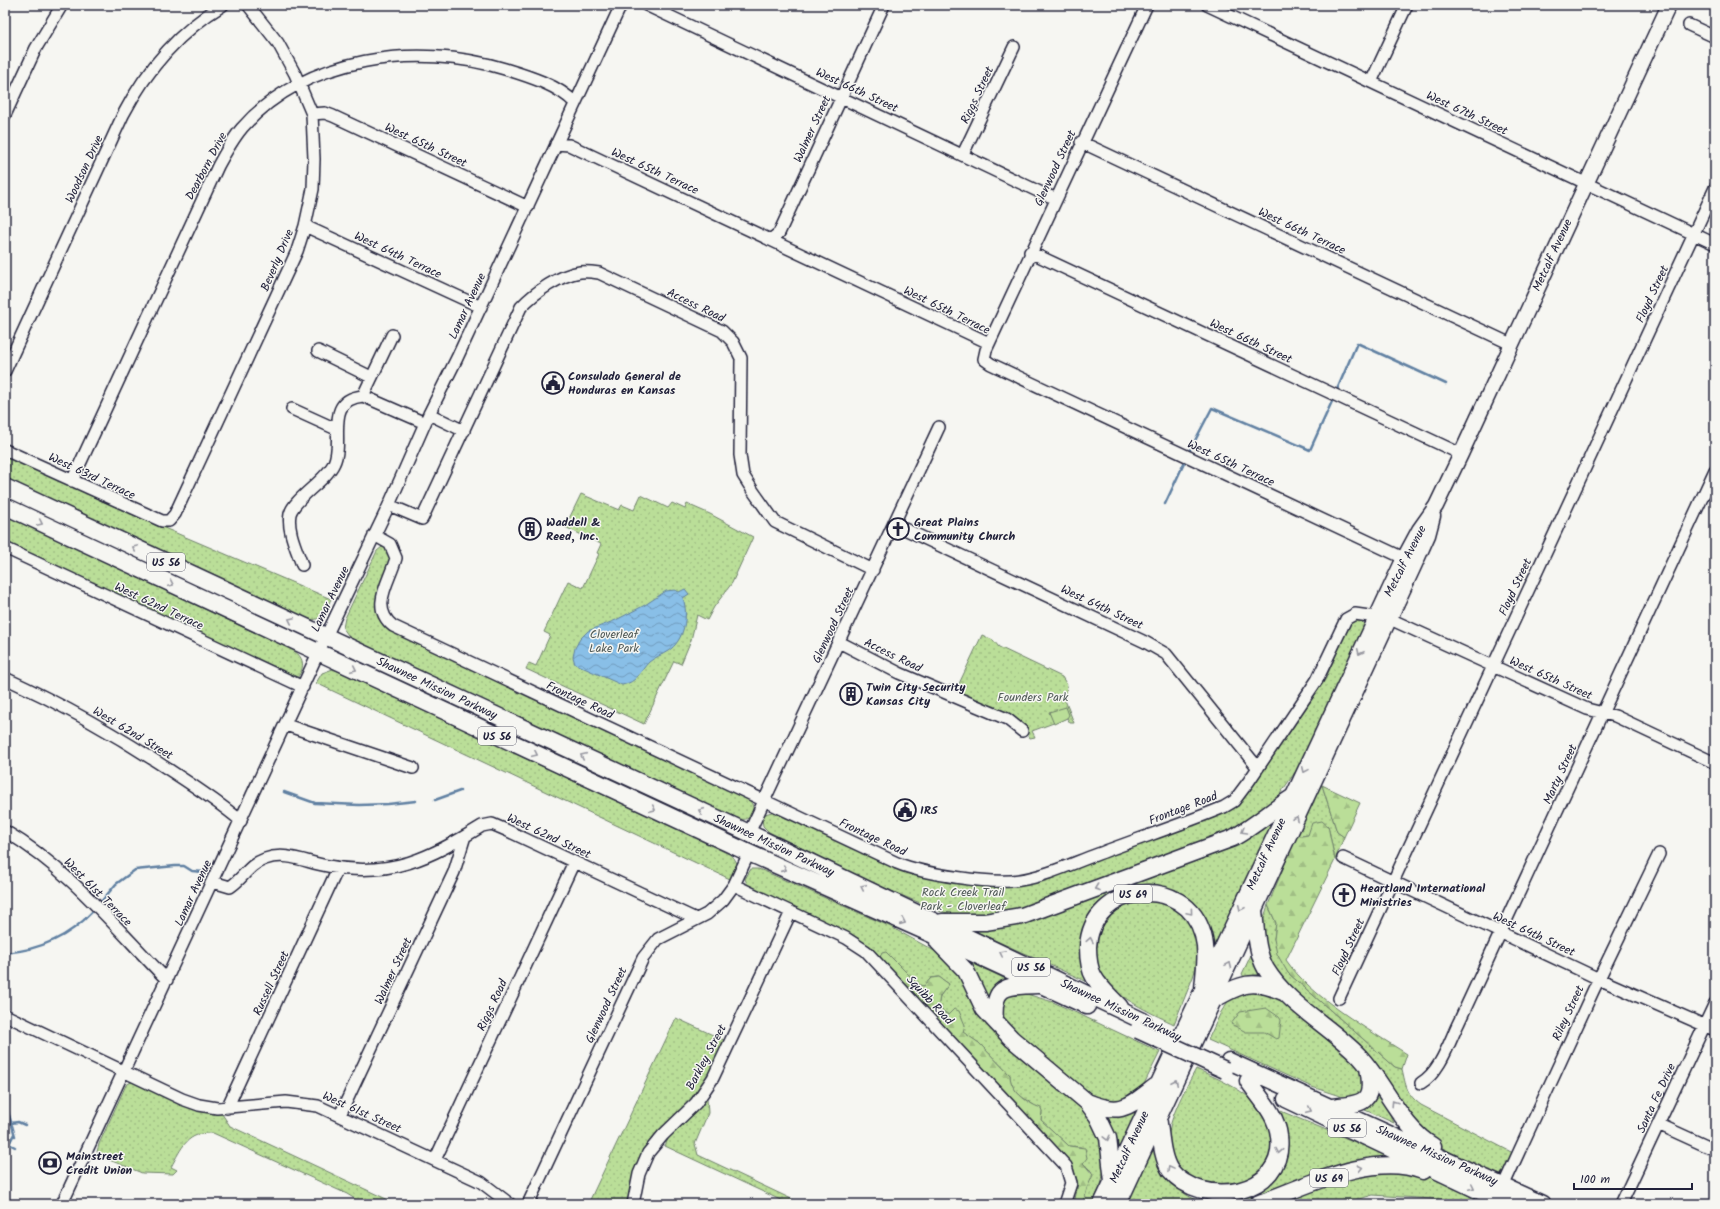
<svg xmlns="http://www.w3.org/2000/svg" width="1720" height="1209" font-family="Kalam,sans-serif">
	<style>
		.grass { fill: url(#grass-dots); stroke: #6e806a }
		.forest { fill: url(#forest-firs); stroke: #6e806a }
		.garden { fill: #bade98; stroke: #6e806a }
		.water { fill: url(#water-waves); stroke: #6080a2 }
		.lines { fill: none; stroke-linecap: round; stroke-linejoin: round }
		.stream { stroke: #6080a2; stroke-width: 2.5 }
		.minor-casing { stroke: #22223b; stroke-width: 14 }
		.major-casing { stroke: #22223b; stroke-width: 17 }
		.highway-casing { stroke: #22223b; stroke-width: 19 }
		.minor { stroke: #f6f6f2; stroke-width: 11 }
		.major { stroke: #f6f6f2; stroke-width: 14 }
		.highway { stroke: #f6f6f2; stroke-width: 16 }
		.highway-bridge-casing { stroke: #22223b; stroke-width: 19; stroke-linecap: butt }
		.highway-bridge { stroke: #f6f6f2; stroke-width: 16 }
		.oneway { stroke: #9797a0 }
		.labels { text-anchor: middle; stroke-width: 3; stroke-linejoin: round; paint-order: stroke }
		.shield { fill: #f6f6f2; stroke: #626272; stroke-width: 1 }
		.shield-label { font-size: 11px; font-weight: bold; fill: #22223b }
		.street-label { font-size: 12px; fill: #22223b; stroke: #f6f6f2 }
		.poi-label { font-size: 12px; font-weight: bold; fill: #22223b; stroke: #f6f6f2; text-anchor: start }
		.park-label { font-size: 12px; fill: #505a57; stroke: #f6f6f2 }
	</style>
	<defs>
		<pattern id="grass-dots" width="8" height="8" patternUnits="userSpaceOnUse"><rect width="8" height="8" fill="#bade98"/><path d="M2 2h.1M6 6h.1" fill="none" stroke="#a0be84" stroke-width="1.8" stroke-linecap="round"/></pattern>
		<pattern id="forest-firs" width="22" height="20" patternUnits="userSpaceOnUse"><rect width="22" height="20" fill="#bade98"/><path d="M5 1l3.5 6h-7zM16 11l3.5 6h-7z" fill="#a0be84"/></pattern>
		<pattern id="water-waves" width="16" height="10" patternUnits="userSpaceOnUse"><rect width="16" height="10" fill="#89bfe7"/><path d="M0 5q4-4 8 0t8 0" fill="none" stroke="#709bbc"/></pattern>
	</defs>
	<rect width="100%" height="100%" fill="#f6f6f2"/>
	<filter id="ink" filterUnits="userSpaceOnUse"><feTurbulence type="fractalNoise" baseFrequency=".025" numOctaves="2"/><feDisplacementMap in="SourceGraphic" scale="8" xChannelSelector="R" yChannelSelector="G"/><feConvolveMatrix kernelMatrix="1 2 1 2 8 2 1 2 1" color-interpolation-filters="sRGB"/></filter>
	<g filter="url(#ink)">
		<path class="grass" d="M5 456 122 510 331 599C325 611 322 624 306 618L5 479Z
			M5 493 175 573 174 576 5 500Z
			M581 494 619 510 622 505 634 510 641 495 668 508 672 503 685 509 687 504 710 514 753 537 732 583 714 607 707 620 697 615 691 640 681 664 674 661 644 724 526 669 529 663 536 666 550 635 544 632 568 581 583 588 599 554 597 553 601 544 565 527Z
			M5 515 294 651C305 658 305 669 296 679L5 545Z
			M382 547 386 548 392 558C382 581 365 609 387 629L748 799C757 806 754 822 740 819 731 817 720 811 711 807L350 638 343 628 345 618 377 551Z
			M1356 620 1360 621 1365 624V630L1298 768 1280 794 1261 813 1242 827 1006 914 962 916 939 911 870 882 769 832 763 826 762 819 765 814 775 811 913 875 935 879 1004 886 1236 805 1249 792 1325 680 1349 625Z
			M982 635 993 640 999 647 1062 677 1067 685 1065 700 1074 723H1070L1067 718 1032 731 1035 737 1030 738 1023 727 949 689V685L957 688Z
			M333 669 493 743 729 854 734 858 738 865 730 879 316 683 322 673Z
			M1319 783 1322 785 1337 832 1344 837 1335 860 1328 826 1308 835 1296 837Z
			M1279 811 1214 950 1211 949 1167 890 1098 911 1090 983 970 929 997 926Z
			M751 869H758L764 871 889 926 942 955 1097 1126 1105 1165 1101 1185 1092 1204H1083L1092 1172 1083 1163 1081 1147 1069 1146 1041 1120 1042 1111C1030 1101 1010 1094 1010 1075L979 1043 962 1032 965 1025 938 1008 940 996 949 984 939 977 931 978 924 986 919 985 888 954 880 955V957L1072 1164C1079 1179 1079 1188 1074 1204H1072C1078 1190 1077 1177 1070 1164L879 959 748 886 745 879Z
			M1149 899 1174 905 1195 927 1199 957 1193 977 1174 1024C1157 1016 1121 999 1109 985 1083 956 1096 916 1131 901 1136 899 1144 899 1149 899Z
			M1268 905 1276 923 1274 939 1288 973 1395 1067 1402 1069C1406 1086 1406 1094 1421 1105L1513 1153 1501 1175H1493L1437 1145 1283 983 1265 956 1262 924Z
			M1251 955 1261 974 1244 977 1242 974Z
			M965 960 1008 980 990 1006Z
			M1256 989 1280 999 1349 1056 1364 1076 1362 1094 1346 1098 1312 1087 1208 1040 1221 1012 1231 997Z
			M1020 992 1053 1002 1160 1052 1142 1088 1119 1104 1093 1097 1014 1032 1001 1016 999 1005 1006 995Z
			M676 1018 726 1041 699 1093 664 1128 630 1204H588Z
			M1196 1069C1228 1083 1273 1101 1275 1144 1275 1152 1267 1165 1264 1172L1224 1193 1177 1171C1174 1163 1170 1155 1169 1147 1164 1125 1186 1088 1196 1069Z
			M133 1081 197 1109 222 1114 230 1126 397 1204H363L347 1194 213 1133C187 1132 182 1147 171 1167L177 1170 173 1174 142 1173 102 1157 97 1152 99 1144 126 1085Z
			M1378 1094H1380L1394 1123 1365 1110 1372 1104Z
			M707 1099 708 1113 695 1144 698 1155 802 1204H789L665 1146 668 1139Z
			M1139 1108 1116 1157 1101 1114Z
			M1276 1109 1403 1162 1338 1170 1245 1204H1222C1241 1202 1258 1196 1271 1181Z
			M1155 1144C1170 1179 1176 1201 1219 1204H1127Z
			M1389 1171C1402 1173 1415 1173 1427 1176 1446 1182 1465 1193 1482 1204H1455L1446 1200 1373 1195 1355 1200 1354 1204H1275L1350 1178Z"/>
		<path class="forest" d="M1322 785 1360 803 1344 837 1337 832Z
			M1322 821 1328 826 1335 860 1286 960C1312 998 1369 1030 1407 1054L1402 1069 1395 1067 1288 973 1277 954 1274 939 1276 923 1268 905 1296 837 1308 835 1312 823Z
			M886 952 919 985 924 986 931 978 939 977 949 984 940 996 938 1008 948 1015 954 1009 959 1011 965 1025 963 1032 979 1043 1010 1075C1010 1091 1027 1103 1041 1108L1042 1111 1041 1120 1069 1146 1085 1148 1087 1158 1083 1163 1093 1175 1087 1188 1083 1204H1074L1078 1184 1072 1164 880 957 882 953Z
			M1266 1008 1279 1017 1281 1020 1279 1038 1276 1039 1264 1032H1246L1231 1024 1240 1012Z"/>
		<path class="garden" d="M1066 707 1069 715 1067 718 1054 724 1049 712Z"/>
		<path class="water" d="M685 589 689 594 683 598C689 616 684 641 668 651 662 655 655 657 649 662 639 672 638 682 622 685L575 664 573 657 575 648 580 639 588 631 616 620 645 605 666 591 675 590 679 592Z"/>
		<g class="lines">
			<path class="stream" d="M1336 392 1357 343 1446 384
				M1188 454 1212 408 1310 450 1334 397
				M1165 504 1186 459
				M284 792 315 803 359 805 388 804 416 801
				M435 800 460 791
				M100 903 116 884 135 870 175 866H184L192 871 203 872
				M5 953C39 950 68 938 92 912
				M5 1101 15 1136
				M11 1123 18 1122 25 1125
				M9 1144 15 1147
				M5 1152 14 1134"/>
			<g class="minor-casing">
				<path id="minor" d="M646 5 1046 195 1056 198
					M1147 5 986 350 984 359 991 364 1410 561
					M1207 5 1715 244
					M1689 25 1715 37
					M1371 82 1407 5
					M312 114 325 113 333 116 528 207
					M5 115 36 48 62 5
					M1081 142 1511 344
					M556 144 569 145 989 343
					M963 154 1014 47
					M305 226 481 307
					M770 240 779 233 884 5
					M1030 252 1461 454
					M318 351 371 377
					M5 371 123 115C147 69 178 32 223 5
					M363 396 392 335
					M292 409 336 429
					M429 414 464 431
					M5 450 162 521H169L175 514 297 251 305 226 313 189 314 159 312 114 295 74 278 43 248 5
					M72 481 218 166C225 153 232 140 242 128 305 56 418 42 505 69 528 76 558 85 575 103
					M389 505 422 519 521 307C535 292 560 275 580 272 586 271 593 272 599 273L722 331 733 342 741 358 740 455 743 475 753 491 775 522 873 570
					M894 524 1145 642 1166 654 1258 768
					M374 535 390 544 396 558C390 581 369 607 393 626L897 863C923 874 993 885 1020 880 1047 876 1073 863 1098 854 1140 838 1183 824 1224 807L1234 801 1249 781 1317 680 1346 619 1355 614 1390 619 1587 709 1615 716 1715 763
					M5 548 303 687
					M302 565C297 550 287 531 290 514 294 498 326 481 334 463 345 440 323 400 363 396L425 423
					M839 642 899 673 1007 719 1022 731
					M5 678C64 705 120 737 174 773 197 788 220 803 241 821
					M286 725 413 768
					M5 831C68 868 116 928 167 980
					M749 833 939 427
					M1343 858 1599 979 1715 1030
					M213 882 230 887C243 879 248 865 265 859 287 851 307 863 328 866 391 878 430 858 482 826L492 824 506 830 696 919
					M734 885 846 938 866 951 1066 1166 1071 1183 1064 1204
					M1339 998 1715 188
					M5 1015 182 1099 199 1105 217 1108 286 1102 318 1106 481 1182 510 1204
					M1421 1083C1441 1071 1449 1042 1459 1022L1715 470
					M227 1108 338 868
					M340 1115 454 872 465 836
					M1658 1124 1715 1150
					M435 1160 574 862
					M1500 1193 1593 991 1659 854
					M62 1204 318 653 389 505 429 414 457 358 621 5
					M528 1204 643 958 658 939 707 914 723 900 734 885 749 853
					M633 1204 639 1174 648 1153 663 1135 696 1103 713 1078 791 912
					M1621 1204 1715 1003"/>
			</g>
			<g class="major-casing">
				<path id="major" d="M1205 984 1404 558 1419 530 1436 506 1461 454 1669 5
					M1213 1000 1415 564 1428 535 1433 516"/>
			</g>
			<g class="highway-casing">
				<path id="highway" d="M5 487 749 833 1143 1021
					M5 506 749 853 931 934 1087 1006
					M1254 910C1256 929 1256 952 1266 969 1288 1005 1330 1026 1359 1056 1384 1082 1402 1129 1433 1146
					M942 922H985L1022 916 1233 838C1255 826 1272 810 1293 797
					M938 942 966 971 984 1009 995 1021 1012 1039 1087 1102 1098 1117 1108 1138 1113 1181
					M995 1021C992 984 1007 986 1038 985
					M1229 1061 1542 1204
					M1286 1099 1507 1204
					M1087 1102C1122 1116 1128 1107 1156 1086
					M1331 1107C1362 1104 1375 1104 1368 1068
					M1158 1117C1161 1134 1161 1156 1170 1170 1201 1209 1287 1197 1279 1136 1277 1115 1260 1098 1248 1081
					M1102 1204 1203 990C1204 972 1208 953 1203 935 1186 872 1091 883 1088 947 1088 957 1089 969 1094 977 1100 988 1112 998 1120 1007
					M1118 1204 1213 1000C1241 984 1252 978 1283 992
					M1257 1204C1305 1187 1372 1151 1423 1171"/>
			</g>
			<use href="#minor" class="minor"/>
			<use href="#major" class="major"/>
			<use href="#highway" class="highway"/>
			<g class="highway-bridge-casing">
				<path id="highway-bridge" d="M1138 1030 1225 1070"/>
			</g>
			<use href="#highway-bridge" class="highway-bridge"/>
		</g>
		<defs><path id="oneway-chevron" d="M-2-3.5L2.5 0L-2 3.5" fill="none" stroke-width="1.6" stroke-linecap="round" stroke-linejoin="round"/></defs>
		<g class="oneway">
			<use href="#oneway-chevron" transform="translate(40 523) rotate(25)"/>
			<use href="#oneway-chevron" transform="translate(135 548) rotate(-155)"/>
			<use href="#oneway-chevron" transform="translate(171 584) rotate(25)"/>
			<use href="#oneway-chevron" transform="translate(291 620) rotate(-155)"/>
			<use href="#oneway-chevron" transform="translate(1360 652) rotate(115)"/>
			<use href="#oneway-chevron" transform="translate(354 669) rotate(25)"/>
			<use href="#oneway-chevron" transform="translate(535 754) rotate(25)"/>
			<use href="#oneway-chevron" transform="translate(583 756) rotate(-155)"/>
			<use href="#oneway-chevron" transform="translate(1305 770) rotate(114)"/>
			<use href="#oneway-chevron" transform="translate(653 809) rotate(25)"/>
			<use href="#oneway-chevron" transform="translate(701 811) rotate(-155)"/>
			<use href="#oneway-chevron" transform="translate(1296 819) rotate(-65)"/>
			<use href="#oneway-chevron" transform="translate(1244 831) rotate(150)"/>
			<use href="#oneway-chevron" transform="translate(784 869) rotate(24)"/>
			<use href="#oneway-chevron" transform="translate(863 887) rotate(-155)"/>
			<use href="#oneway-chevron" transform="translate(1097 888) rotate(160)"/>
			<use href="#oneway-chevron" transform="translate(1241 908) rotate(115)"/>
			<use href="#oneway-chevron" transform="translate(1190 912) rotate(50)"/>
			<use href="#oneway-chevron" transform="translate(903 922) rotate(24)"/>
			<use href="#oneway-chevron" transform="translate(1090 940) rotate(-80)"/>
			<use href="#oneway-chevron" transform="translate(1002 953) rotate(-154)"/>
			<use href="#oneway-chevron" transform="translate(1229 965) rotate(-66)"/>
			<use href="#oneway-chevron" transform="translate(1175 1082) rotate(-65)"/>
			<use href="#oneway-chevron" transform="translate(1394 1103) rotate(-123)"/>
			<use href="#oneway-chevron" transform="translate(1309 1110) rotate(25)"/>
			<use href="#oneway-chevron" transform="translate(1107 1138) rotate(76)"/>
			<use href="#oneway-chevron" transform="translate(1279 1151) rotate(101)"/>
			<use href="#oneway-chevron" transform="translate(1360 1168) rotate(-13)"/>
			<use href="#oneway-chevron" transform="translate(1170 1169) rotate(-118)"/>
			<use href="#oneway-chevron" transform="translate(1472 1187) rotate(26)"/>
		</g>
	</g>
	<defs>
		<g id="civic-ring" transform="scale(1.15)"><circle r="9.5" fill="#f6f6f2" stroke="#22223b" stroke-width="1.5"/><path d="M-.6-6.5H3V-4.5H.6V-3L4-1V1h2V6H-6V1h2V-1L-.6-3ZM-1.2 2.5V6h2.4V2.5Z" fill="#22223b"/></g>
		<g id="building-ring" transform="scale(1.15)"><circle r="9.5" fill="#f6f6f2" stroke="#22223b" stroke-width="1.5"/><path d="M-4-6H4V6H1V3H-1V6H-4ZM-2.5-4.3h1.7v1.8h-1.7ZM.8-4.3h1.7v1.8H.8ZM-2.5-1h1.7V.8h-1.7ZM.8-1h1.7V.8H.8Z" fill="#22223b"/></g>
		<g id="church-ring" transform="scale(1.15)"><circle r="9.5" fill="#f6f6f2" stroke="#22223b" stroke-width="1.5"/><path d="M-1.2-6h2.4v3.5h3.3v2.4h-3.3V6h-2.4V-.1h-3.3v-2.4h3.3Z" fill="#22223b"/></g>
		<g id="bank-ring" transform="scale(1.15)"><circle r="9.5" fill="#f6f6f2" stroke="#22223b" stroke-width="1.5"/><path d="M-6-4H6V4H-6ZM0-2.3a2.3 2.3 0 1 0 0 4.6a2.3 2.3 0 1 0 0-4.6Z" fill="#22223b"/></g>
	</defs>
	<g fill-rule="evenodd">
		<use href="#civic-ring" x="553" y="383"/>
		<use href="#building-ring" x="530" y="529"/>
		<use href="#church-ring" x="898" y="529"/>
		<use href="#building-ring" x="851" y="694"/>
		<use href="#civic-ring" x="905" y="810"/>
		<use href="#church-ring" x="1344" y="895"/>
		<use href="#bank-ring" x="50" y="1163"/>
	</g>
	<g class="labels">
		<g class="shield">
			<rect x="147" y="553" width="38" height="18" rx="3"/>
			<rect x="478" y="727" width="38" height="18" rx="3"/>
			<rect x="1114" y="885" width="38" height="18" rx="3"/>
			<rect x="1012" y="958" width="38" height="18" rx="3"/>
			<rect x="1328" y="1119" width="38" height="18" rx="3"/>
			<rect x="1310" y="1169" width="38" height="18" rx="3"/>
		</g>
		<g class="shield-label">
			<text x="166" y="566">US 56</text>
			<text x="497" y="740">US 56</text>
			<text x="1133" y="898">US 69</text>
			<text x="1031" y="971">US 56</text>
			<text x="1347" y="1132">US 56</text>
			<text x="1329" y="1182">US 69</text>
		</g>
		<g class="street-label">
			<text transform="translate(857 90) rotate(25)" y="4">West 66th Street</text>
			<text transform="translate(977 95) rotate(-65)" y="4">Riggs Street</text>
			<text transform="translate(1467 113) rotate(25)" y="4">West 67th Street</text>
			<text transform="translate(812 129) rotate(-65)" y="4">Walmer Street</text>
			<text transform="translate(426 145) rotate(25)" y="4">West 65th Street</text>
			<text transform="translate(206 166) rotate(-62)" y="4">Dearborn Drive</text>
			<text transform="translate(1055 168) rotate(-65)" y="4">Glenwood Street</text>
			<text transform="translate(84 169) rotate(-65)" y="4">Woodson Drive</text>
			<text transform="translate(655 171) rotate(25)" y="4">West 65th Terrace</text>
			<text transform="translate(1302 231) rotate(25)" y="4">West 66th Terrace</text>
			<text transform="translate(398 255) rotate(25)" y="4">West 64th Terrace</text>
			<text transform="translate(1552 255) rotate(-65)" y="4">Metcalf Avenue</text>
			<text transform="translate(277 260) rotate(-67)" y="4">Beverly Drive</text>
			<text transform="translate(1652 294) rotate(-65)" y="4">Floyd Street</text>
			<text transform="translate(696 305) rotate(26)" y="4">Access Road</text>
			<text transform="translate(467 306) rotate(-65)" y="4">Lamar Avenue</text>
			<text transform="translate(947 310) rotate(26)" y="4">West 65th Terrace</text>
			<text transform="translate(1251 341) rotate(25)" y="4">West 66th Street</text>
			<text transform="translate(1231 463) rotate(25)" y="4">West 65th Terrace</text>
			<text transform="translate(92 476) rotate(25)" y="4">West 63rd Terrace</text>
			<text transform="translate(1405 561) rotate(-63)" y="4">Metcalf Avenue</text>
			<text transform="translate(1515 587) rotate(-65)" y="4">Floyd Street</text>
			<text transform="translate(330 599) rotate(-64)" y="4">Lamar Avenue</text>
			<text transform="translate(159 606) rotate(25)" y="4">West 62nd Terrace</text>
			<text transform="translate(1102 607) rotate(25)" y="4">West 64th Street</text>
			<text transform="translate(833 625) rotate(-65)" y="4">Glenwood Street</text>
			<text transform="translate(893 655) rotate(26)" y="4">Access Road</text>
			<text transform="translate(1551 678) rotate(24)" y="4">West 65th Street</text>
			<text transform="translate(437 688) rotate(25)" y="4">Shawnee Mission Parkway</text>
			<text transform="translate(580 700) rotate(25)" y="4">Frontage Road</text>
			<text transform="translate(133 733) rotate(31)" y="4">West 62nd Street</text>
			<text transform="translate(1560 774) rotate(-65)" y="4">Marty Street</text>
			<text transform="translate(1183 808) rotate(-21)" y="4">Frontage Road</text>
			<text transform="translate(549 836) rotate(25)" y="4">West 62nd Street</text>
			<text transform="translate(873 837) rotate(25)" y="4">Frontage Road</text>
			<text transform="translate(774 845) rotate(25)" y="4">Shawnee Mission Parkway</text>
			<text transform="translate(1266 854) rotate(-65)" y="4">Metcalf Avenue</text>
			<text transform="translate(98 892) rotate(45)" y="4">West 61st Terrace</text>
			<text transform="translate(193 893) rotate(-65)" y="4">Lamar Avenue</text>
			<text transform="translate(1534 934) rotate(25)" y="4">West 64th Street</text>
			<text transform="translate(1348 947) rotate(-65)" y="4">Floyd Street</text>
			<text transform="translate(393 971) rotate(-65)" y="4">Walmer Street</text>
			<text transform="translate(271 983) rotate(-65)" y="4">Russell Street</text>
			<text transform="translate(930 1000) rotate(47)" y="4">Squibb Road</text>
			<text transform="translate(492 1005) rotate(-65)" y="4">Riggs Road</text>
			<text transform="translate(606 1005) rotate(-65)" y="4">Glenwood Street</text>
			<text transform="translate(1121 1010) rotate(25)" y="4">Shawnee Mission Parkway</text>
			<text transform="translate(1568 1013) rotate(-65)" y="4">Riley Street</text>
			<text transform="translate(706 1057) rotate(-62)" y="4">Barkley Street</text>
			<text transform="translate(1656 1098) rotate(-65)" y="4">Santa Fe Drive</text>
			<text transform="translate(362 1112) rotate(24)" y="4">West 61st Street</text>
			<text transform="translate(1129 1147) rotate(-65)" y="4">Metcalf Avenue</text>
			<text transform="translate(1437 1155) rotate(24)" y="4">Shawnee Mission Parkway</text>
		</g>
		<g class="poi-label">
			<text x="568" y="380">Consulado General de<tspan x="568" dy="14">Honduras en Kansas</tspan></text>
			<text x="546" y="526">Waddell &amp;<tspan x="546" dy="14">Reed, Inc.</tspan></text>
			<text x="914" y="526">Great Plains<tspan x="914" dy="14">Community Church</tspan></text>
			<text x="866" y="691">Twin City Security<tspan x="866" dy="14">Kansas City</tspan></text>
			<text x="920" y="814">IRS</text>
			<text x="1360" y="892">Heartland International<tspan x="1360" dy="14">Ministries</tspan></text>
			<text x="66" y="1160">Mainstreet<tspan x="66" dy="14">Credit Union</tspan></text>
		</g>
		<g class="park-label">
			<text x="614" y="638">Cloverleaf<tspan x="614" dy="14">Lake Park</tspan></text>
			<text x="1033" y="701">Founders Park</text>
			<text x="963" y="896">Rock Creek Trail<tspan x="963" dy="14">Park - Cloverleaf</tspan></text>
		</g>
	</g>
	<rect width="1720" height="1209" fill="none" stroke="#f6f6f2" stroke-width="20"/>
	<rect x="10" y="10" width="1700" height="1189" fill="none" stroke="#22223b" stroke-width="1.5" filter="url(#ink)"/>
	<path d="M1574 1183v6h118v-6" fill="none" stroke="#22223b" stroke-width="2"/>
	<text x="1580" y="1183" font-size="12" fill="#22223b" stroke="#f6f6f2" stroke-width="3" paint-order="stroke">100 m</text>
</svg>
